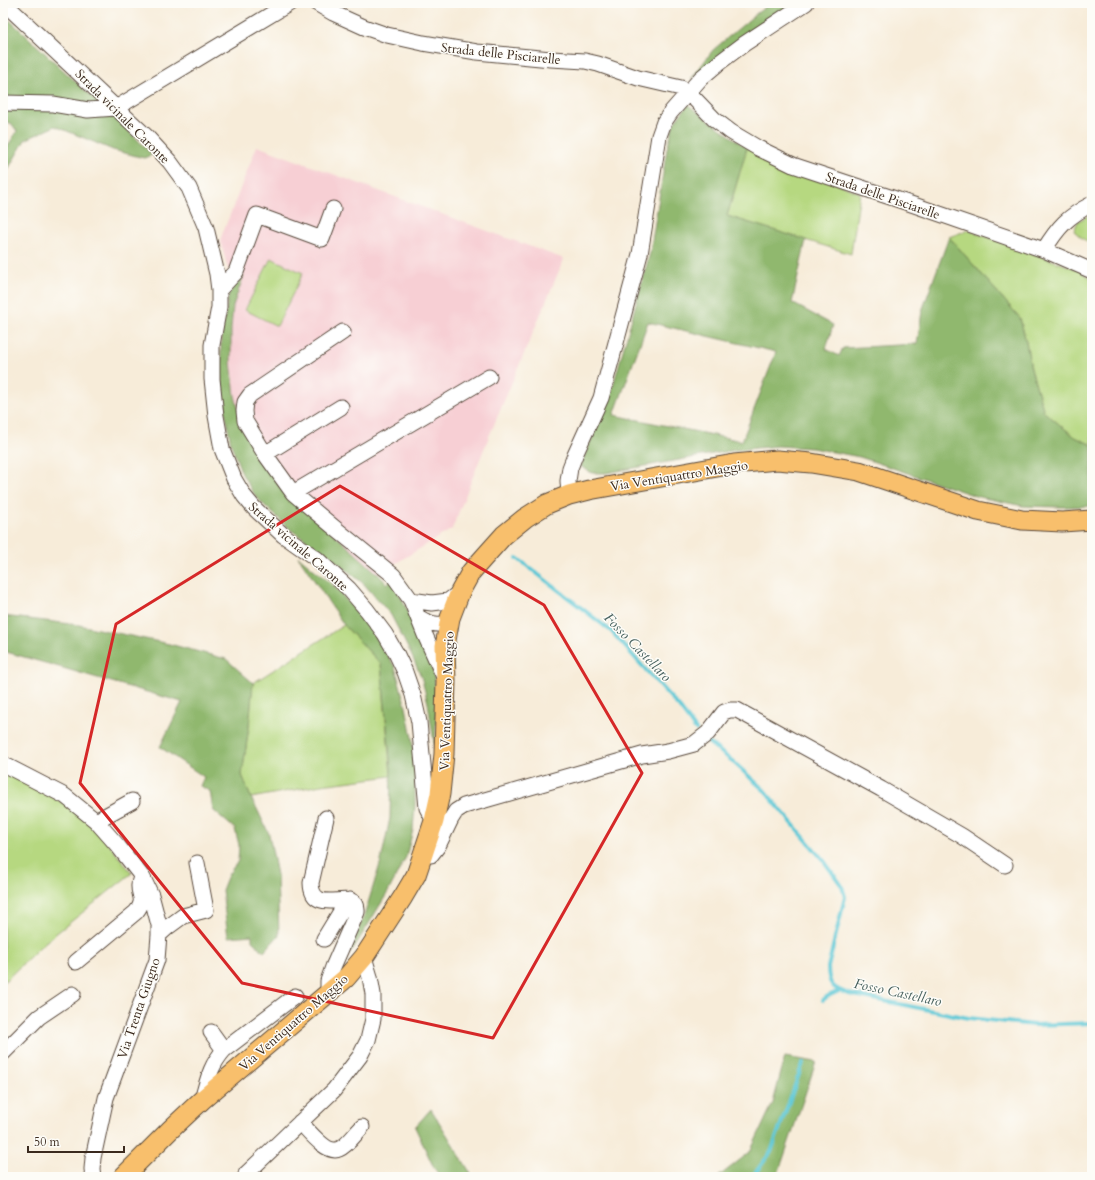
<svg xmlns="http://www.w3.org/2000/svg" width="1095" height="1180" font-family="Cardo,serif">
	<style>
		.built { fill: #f7cfd4 }
		.green { fill: #b6d880; stroke: #78814f }
		.forest { fill: #90b86e; stroke: #667146; fill-rule: evenodd }
		.lines { fill: none; stroke-linecap: round; stroke-linejoin: round }
		.stream { stroke: #5dc8d6; stroke-width: 4 }
		.minor-casing { stroke: #57473a; stroke-width: 17 }
		.major-casing { stroke: #57473a; stroke-width: 21 }
		.minor { stroke: #fff; stroke-width: 15 }
		.major { stroke: #f8bf6c; stroke-width: 19 }
		.marked { fill: none; stroke: #d62828; stroke-width: 3; stroke-linejoin: round }
		.labels { text-anchor: middle; stroke-width: 3; stroke-linejoin: round; paint-order: stroke }
		.street-label { font-size: 13px; fill: #3b2a1e; stroke: #fdfcf7 }
		.water-label { font-size: 14px; font-style: italic; fill: #47615e; stroke: #fdfcf7 }
	</style>
	<rect width="100%" height="100%" fill="#fdfcf7"/>
	<filter id="ink" filterUnits="userSpaceOnUse"><feTurbulence type="fractalNoise" baseFrequency=".025" numOctaves="2"/><feDisplacementMap in="SourceGraphic" scale="8" xChannelSelector="R" yChannelSelector="G"/><feConvolveMatrix kernelMatrix="1 2 1 2 8 2 1 2 1" color-interpolation-filters="sRGB"/></filter>
	<filter id="wash" filterUnits="userSpaceOnUse"><feTurbulence type="fractalNoise" baseFrequency=".012" numOctaves="4" result="noise"/><feDisplacementMap in="SourceGraphic" scale="16" xChannelSelector="R" yChannelSelector="G"/><feGaussianBlur stdDeviation="0.9" result="paint"/><feColorMatrix in="noise" values="0 0 0 0 0 0 0 0 0 0 0 0 0 0 0 0 0 1.4 0 .05"/><feComposite in="paint" operator="in"/></filter>
	<g filter="url(#wash)">
		<rect width="100%" height="100%" fill="#f7ecd9"/>
		<path class="built" d="M257 146 564 259 488 439 452 529 378 574 284 489 244 431 235 396 231 362V329L233 306 244 275 228 269 220 240Z"/>
		<path class="green" d="M747 148 860 193 851 254 727 216Z
			M1092 214V245L1082 238 1074 231 1078 221Z
			M968 230 1079 270 1092 279V445L1075 437 1044 412 1031 369 1026 342 1020 318 949 237Z
			M271 258 303 273 277 326 245 310Z
			M344 625 381 664 391 776 321 785 251 798 242 775 249 726 253 683Z
			M3 770 72 808 101 835 132 873 43 944 3 983Z"/>
		<path class="forest" d="M771 3H793L691 79 713 50 757 13Z
			M3 14 137 139 152 155 144 158 113 150 55 126 25 140 3 178V154L17 131 11 123 3 122Z
			M688 105 747 148 727 216 806 240 792 303 833 325 826 349 839 356 843 348 917 344 922 311 949 237 1020 318 1026 342 1031 369 1044 412 1075 437 1092 445V506L1063 507 1023 506 979 497 860 457 812 448 778 446 735 450 606 473H592L580 466 610 397 650 253 667 149 674 123ZM648 322 776 352 742 441 614 415Z
			M244 275 233 306 231 329V362L235 396 244 431 284 489 378 574 387 584 391 580 402 599 432 665C438 693 436 721 435 749L428 703 421 676 410 652 391 615 364 584 327 554 291 530 262 503 252 491 242 474 231 444 225 411 221 374V339L229 293Z
			M298 556 335 587 370 627 395 667 406 707 412 738 415 770V804L413 830 406 857 388 892 352 951 349 953 364 916 381 861 390 818 391 769 381 664 344 625Z
			M3 616 79 625 169 644 226 659 253 683 249 726 242 775 251 798 257 809 269 834 277 875 279 935 264 952 252 941V935L228 937 222 890 228 875 238 861 239 845 235 829 213 810 210 791 200 786 204 777 160 747 182 702 3 651Z
			M785 1057 816 1062 777 1177H718L750 1152 773 1103Z
			M431 1109 473 1177H474H441L434 1168 415 1127Z"/>
		<g class="lines">
			<path class="stream" d="M517 558 611 631 680 708 696 730
				M708 742 731 760 764 790 824 861 842 886 845 897 828 967C828 985 833 989 849 994L969 1018 1034 1025 1092 1023
				M823 1000 828 996 839 991
				M752 1177 771 1152 803 1063"/>
		</g>
	</g>
	<g filter="url(#ink)">
		<g class="lines">
			<g class="minor-casing">
				<path id="minor" d="M4 3 147 137 170 162 189 188 206 228 217 274 219 290V307L212 345V379L216 416 222 449 234 479 244 496 254 508 283 535 317 559 349 589 367 610 385 634 396 653 405 672 413 695 419 722 427 808 434 821
					M316 3 333 13 364 27 387 35 423 43 477 52 551 59 585 61 598 64 638 78 681 88 688 92 714 119 731 132 758 148 793 165 914 205 1044 250 1092 271
					M3 103 53 104 88 110 116 108 290 3
					M1044 250C1058 227 1068 216 1092 204
					M219 290 236 272 257 215 322 239 333 209
					M343 332 250 395 245 402 244 411 245 421 265 454 293 493 336 529 393 575 411 600 425 635 444 677
					M265 454 341 407
					M293 493 489 377
					M569 495 568 481 570 468 575 455 601 398 640 254 659 136 664 122 671 112 701 78 720 62 744 44 806 3
					M411 600 432 603 448 601 460 592
					M418 617C428 624 437 625 449 624
					M3 764 65 796 96 821 118 846 143 878 151 895 159 925V935L157 960 106 1098 93 1158 92 1169 93 1177
					M326 818 311 883C312 920 359 884 357 912L333 967 328 981V994
					M96 821 132 801
					M422 855H431L438 846 451 819 456 811 464 806 642 755 668 751 694 744 708 733 724 712 730 710H737L881 789 962 836 1005 865
					M159 935 168 927 183 916 206 910 197 863
					M324 939 346 903 350 900
					M76 962 136 912C148 898 135 893 140 880
					M211 1032 224 1050 295 996
					M3 1053 39 1017 73 994
					M202 1100C208 1079 210 1066 224 1050
					M300 1122C308 1130 327 1155 339 1149 347 1146 356 1133 362 1127
					M246 1174 334 1090 360 1056 368 1040 373 1019V994L370 977 364 957"/>
			</g>
			<g class="major-casing">
				<path id="major" d="M123 1177 170 1130 202 1100 346 978 364 957 403 897 416 875 434 821 440 794 444 754 446 681 445 646 450 618 460 592 471 572 487 554 504 535 525 518 547 504 569 495 589 490 734 464 777 460 811 463 859 471 978 511 1022 520 1062 522 1092 520"/>
			</g>
			<use href="#minor" class="minor"/>
			<use href="#major" class="major"/>
		</g>
	</g>
	<path class="marked" d="M340 486 544 605 642 773 493 1038 242 983 80 783 116 624Z"/>
	<g class="labels">
		<g class="street-label">
			<text transform="translate(501 53) rotate(6)" y="5">Strada delle Pisciarelle</text>
			<text transform="translate(123 116) rotate(45)" y="5">Strada vicinale Caronte</text>
			<text transform="translate(883 195) rotate(19)" y="5">Strada delle Pisciarelle</text>
			<text transform="translate(679 475) rotate(-9)" y="5">Via Ventiquattro Maggio</text>
			<text transform="translate(299 546) rotate(41)" y="5">Strada vicinale Caronte</text>
			<text transform="translate(446 701) rotate(-88)" y="5">Via Ventiquattro Maggio</text>
			<text transform="translate(138 1008) rotate(-71)" y="5">Via Trenta Giugno</text>
			<text transform="translate(293 1022) rotate(-41)" y="5">Via Ventiquattro Maggio</text>
		</g>
		<g class="water-label">
			<text transform="translate(638 647) rotate(46)" y="5">Fosso Castellaro</text>
			<text transform="translate(898 992) rotate(12)" y="5">Fosso Castellaro</text>
		</g>
	</g>
	<rect width="1095" height="1180" fill="none" stroke="#fdfcf7" stroke-width="16"/>
	<path d="M28 1146v6h96v-6" fill="none" stroke="#3b2a1e" stroke-width="2"/>
	<text x="34" y="1146" font-size="12" fill="#3b2a1e" stroke="#fdfcf7" stroke-width="3" paint-order="stroke">50 m</text>
</svg>
